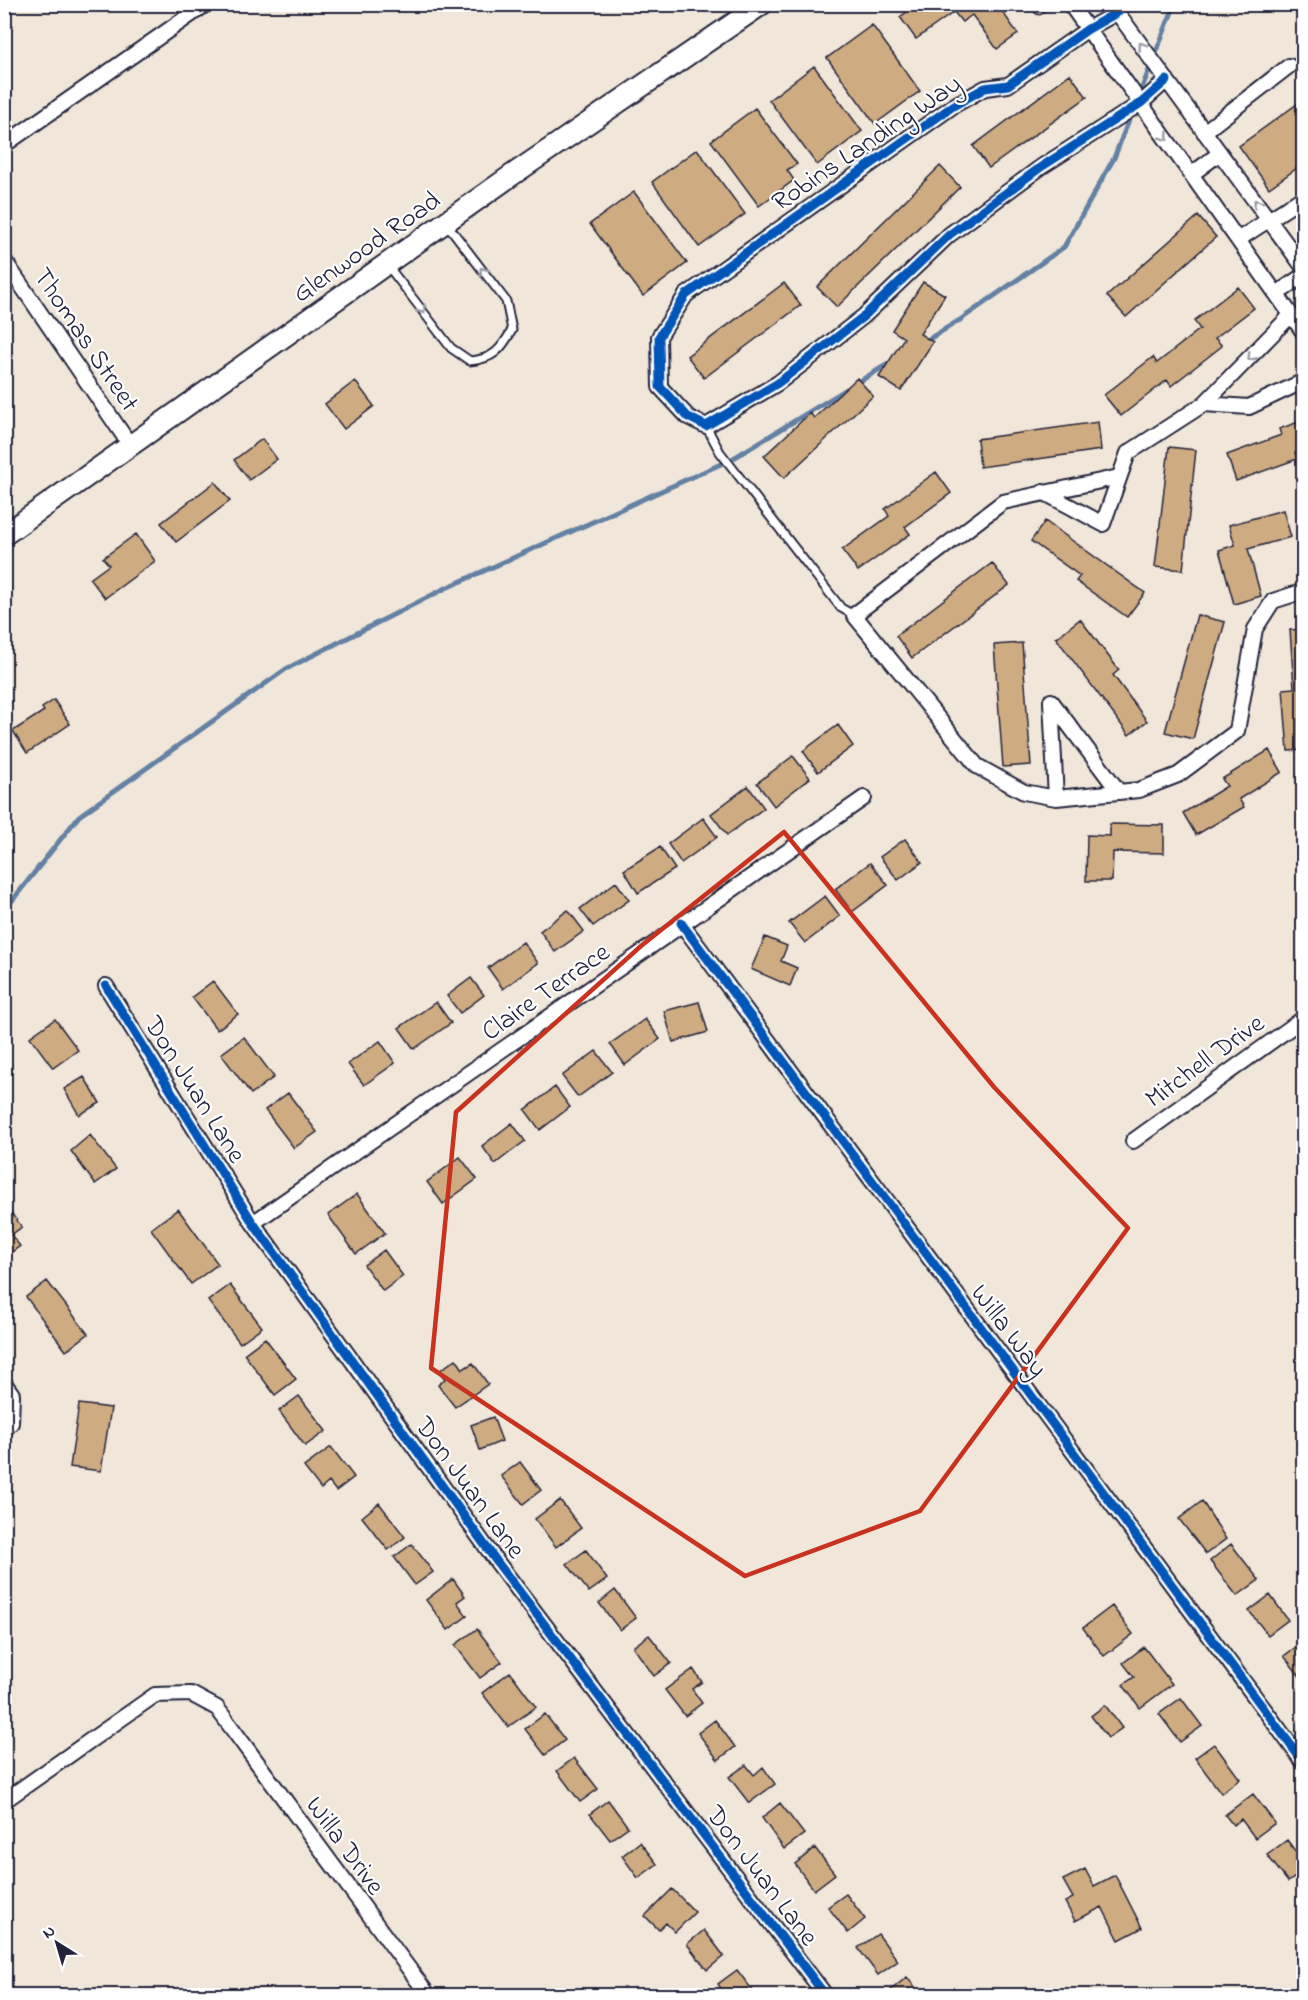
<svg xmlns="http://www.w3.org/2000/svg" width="1308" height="2000" font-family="'Indie Flower',sans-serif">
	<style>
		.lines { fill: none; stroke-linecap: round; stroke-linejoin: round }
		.stream { stroke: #6381a4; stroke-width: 5 }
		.building { fill: #ceab81; stroke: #22223b; stroke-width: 1.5 }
		.service-casing { stroke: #22223b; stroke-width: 11 }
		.minor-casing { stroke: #22223b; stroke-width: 18 }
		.secondary-casing { stroke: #22223b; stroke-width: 24 }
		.service { stroke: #fff; stroke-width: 7 }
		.minor { stroke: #fff; stroke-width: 14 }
		.secondary { stroke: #fff; stroke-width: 20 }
		.cycleway-casing { stroke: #fff; stroke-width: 13 }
		.cycleway { stroke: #0057b8; stroke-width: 9 }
		.oneway { stroke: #9c9ca7 }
		.marked { fill: none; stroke: #c8321e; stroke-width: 4.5; stroke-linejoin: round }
		.labels { text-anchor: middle; stroke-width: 4.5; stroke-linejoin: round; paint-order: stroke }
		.street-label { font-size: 27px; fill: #22223b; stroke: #fff }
	</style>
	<rect width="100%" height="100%" fill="#f0e6d9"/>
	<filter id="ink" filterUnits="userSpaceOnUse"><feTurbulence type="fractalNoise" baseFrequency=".0167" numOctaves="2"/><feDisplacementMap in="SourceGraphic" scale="12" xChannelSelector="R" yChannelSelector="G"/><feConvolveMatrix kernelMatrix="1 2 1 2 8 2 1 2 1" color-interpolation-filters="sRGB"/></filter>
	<g filter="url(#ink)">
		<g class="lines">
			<path class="stream" d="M1138 98 1175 4
				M924 342 960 320 1064 247 1114 158 1132 112
				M855 384 893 361
				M4 911 79 816 286 669 446 588 732 459 847 389"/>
		</g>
		<path class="building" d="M918 4H997L1018 34 997 49 972 15 962 22 954 12 916 39 900 17Z
			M872 25 920 91 875 124 827 58Z
			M814 66 862 131 817 165 769 100Z
			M1070 74 1087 97 989 168 973 146Z
			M1304 99V163L1269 188 1239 146Z
			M755 108 797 164 787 170 794 180 759 206 711 141Z
			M697 149 745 214 699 247 652 182Z
			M940 166 960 187 837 307 817 287Z
			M634 192 687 263 643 296 590 224Z
			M1198 216 1216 237 1126 317 1107 296Z
			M923 282 945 295 920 334 933 342 901 391 879 377 904 338 892 330Z
			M784 283 801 305 704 378 687 356Z
			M1238 287 1254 308 1215 338 1222 346 1171 386 1167 380 1121 416 1104 395 1153 357 1157 363 1200 329 1194 321Z
			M857 378 873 396 784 478 764 456 810 413 814 418Z
			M355 381 374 406 344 429 325 404Z
			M1304 420V449L1295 453 1297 459 1236 481 1227 455 1281 435 1279 429Z
			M1098 422 1101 450 980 467 977 439Z
			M262 439 277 459 249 480 234 460Z
			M1169 447 1196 450 1183 570 1155 567Z
			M936 472 951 493 905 527 910 534 858 571 842 550 889 516 885 509Z
			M215 482 230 501 176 542 161 523Z
			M1283 510 1291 537 1248 549 1261 596 1234 604 1219 550 1235 545 1229 525Z
			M1045 521 1145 593 1127 617 1076 581 1080 576 1031 541Z
			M136 534 155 561 105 598 90 579 109 565 103 558Z
			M992 563 1009 585 912 658 896 636Z
			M1197 615 1225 622 1193 739 1165 732Z
			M1080 619 1119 670 1113 675 1147 721 1129 735 1056 638Z
			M1304 629V750L1288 751 1283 689 1294 688 1290 630Z
			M1022 643 1031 765 1003 767 994 645Z
			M54 700 70 724 27 753 13 731 44 711 42 708Z
			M838 725 853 746 818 772 803 751Z
			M1269 750 1282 772 1239 799 1244 807 1196 835 1183 813 1227 786 1222 779Z
			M793 756 810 778 774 806 757 783Z
			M748 786 764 808 727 835 711 814Z
			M703 818 717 837 681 863 668 844Z
			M1110 824 1164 825V853L1113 852 1112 881H1086L1087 835 1110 836Z
			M905 839 922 862 898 880 880 857Z
			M660 847 675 869 638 893 624 870Z
			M870 863 888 885 852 912 835 889Z
			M616 882 629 900 593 926 580 909Z
			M825 896 840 916 805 943 789 923Z
			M568 910 584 931 555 952 540 931Z
			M765 937 787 946 781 961 797 968 790 986 751 969Z
			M523 942 538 963 503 989 488 968Z
			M471 978 484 995 460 1013 447 996Z
			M213 981 238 1014 217 1030 192 997Z
			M436 1002 451 1023 414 1049 399 1028Z
			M699 1002 708 1032 673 1042 664 1011Z
			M55 1019 78 1050 53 1068 30 1037Z
			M645 1019 660 1039 625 1065 610 1044Z
			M244 1037 274 1077 251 1094 221 1054Z
			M380 1041 395 1063 364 1085 348 1064Z
			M596 1051 612 1072 578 1097 562 1076Z
			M84 1077 100 1103 79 1115 64 1089Z
			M555 1087 570 1107 540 1130 525 1110Z
			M288 1093 317 1132 294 1148 265 1110Z
			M512 1123 525 1141 495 1164 482 1146Z
			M90 1135 116 1169 95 1184 71 1151Z
			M460 1157 477 1179 443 1204 427 1182Z
			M357 1194 385 1233 356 1254 328 1215Z
			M4 1204 22 1227 11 1235 20 1246 4 1258Z
			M178 1209 218 1264 191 1284 151 1229Z
			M384 1250 403 1276 383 1291 364 1265Z
			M47 1281 88 1334 66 1351 26 1297Z
			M230 1285 262 1327 240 1343 208 1301Z
			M265 1338 296 1379 275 1395 244 1354Z
			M456 1359 463 1369 473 1363 488 1384 455 1407 438 1385 445 1379 439 1371Z
			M299 1396 326 1431 305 1446 279 1411Z
			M79 1404 111 1408 101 1471 70 1467Z
			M493 1417 502 1441 480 1450 471 1425Z
			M331 1447 354 1477 336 1491 329 1482 321 1489 304 1467Z
			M520 1462 541 1490 523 1504 501 1476Z
			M560 1500 581 1528 556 1547 535 1519Z
			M1202 1501 1226 1539 1206 1554 1179 1519Z
			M379 1503 405 1537 388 1550 362 1517Z
			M412 1544 433 1572 415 1585 394 1557Z
			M1231 1544 1259 1580 1237 1596 1210 1561Z
			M586 1550 607 1579 589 1592 567 1564Z
			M453 1579 465 1596 457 1602 467 1616 448 1630 426 1600Z
			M615 1590 636 1618 620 1630 599 1603Z
			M1270 1595 1288 1620 1268 1635 1249 1611Z
			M1112 1606 1133 1634 1104 1656 1083 1628Z
			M477 1629 502 1662 480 1678 455 1645Z
			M649 1635 671 1663 654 1676 633 1647Z
			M1304 1641V1678L1302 1679 1284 1656Z
			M1144 1647 1172 1684 1140 1708 1123 1685 1134 1677 1123 1663Z
			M693 1669 702 1682 692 1689 702 1703 685 1716 665 1690Z
			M510 1672 536 1707 508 1727 482 1693Z
			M1181 1698 1202 1726 1180 1742 1159 1714Z
			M1105 1705 1122 1728 1108 1738 1091 1716Z
			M545 1714 565 1740 545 1755 525 1729Z
			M715 1720 735 1747 718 1760 698 1733Z
			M1214 1744 1240 1779 1221 1793 1195 1758Z
			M574 1758 598 1789 580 1802 557 1771Z
			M746 1765 754 1775 763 1767 775 1784 749 1803 729 1777Z
			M1253 1794 1275 1823 1255 1838 1241 1819 1233 1825 1225 1815Z
			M608 1800 628 1827 610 1840 590 1814Z
			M780 1803 804 1834 784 1849 762 1818Z
			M1287 1840 1304 1863V1871L1288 1882 1267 1855Z
			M640 1842 657 1864 638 1878 622 1856Z
			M815 1848 835 1874 814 1890 795 1864Z
			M1085 1869 1094 1886 1115 1875 1142 1928 1119 1940 1102 1907 1075 1921 1065 1902 1073 1898 1063 1880Z
			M672 1889 695 1912 675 1932 666 1923 659 1930 645 1916Z
			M846 1894 865 1919 848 1933 828 1907Z
			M704 1930 724 1956 707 1970 687 1944Z
			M878 1934 898 1961 878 1975 858 1948Z
			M737 1970 757 1996H726L718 1984Z
			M907 1977 922 1996H895L891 1990Z"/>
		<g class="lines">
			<g class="service-casing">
				<path id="service" d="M1034 4 1039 10
					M388 266 451 348 470 361C493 359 501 350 512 330L506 301 447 224
					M706 426 720 452 841 608 854 615"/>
			</g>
			<g class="minor-casing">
				<path id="minor" d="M1070 4 1304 333
					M1111 4 1304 268
					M1118 12 1088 29 1008 85 985 88 953 106 686 295 659 337 660 387 688 417 706 426 778 383 864 316 949 235 1041 167 1141 103 1167 80
					M1204 132 1289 66
					M4 145 206 4
					M1192 174 1220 153
					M1239 239 1304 197
					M4 260 130 445
					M1278 293 1304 275
					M1204 404 1249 407 1304 381
					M1119 477 1003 502 854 615 977 766 1024 792 1056 798 1139 790 1178 775 1237 731 1255 629 1273 601 1304 591
					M1043 492 1103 524 1128 453 1204 404 1291 315
					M1051 701 1119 792
					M1051 702 1056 798
					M681 923 1304 1763
					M106 986 253 1223 497 1562 826 1996
					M1133 1141 1304 1018
					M253 1223 864 798
					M4 1383 12 1394 11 1423 4 1430
					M4 1801 155 1695 191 1694 217 1708 429 1996"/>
			</g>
			<g class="secondary-casing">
				<path id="secondary" d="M4 535 512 175 762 4"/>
			</g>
			<use href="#service" class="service"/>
			<use href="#minor" class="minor"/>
			<use href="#secondary" class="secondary"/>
			<g class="cycleway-casing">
				<path id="cycleway" d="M1118 12 1088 29 1008 85 985 88 953 106 686 295 659 337 660 387 688 417 706 426 778 383 864 316 949 235 1041 167 1141 103 1167 80
					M681 923 1304 1763
					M106 986 253 1223 497 1562 826 1996"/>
			</g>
			<use href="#cycleway" class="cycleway"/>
		</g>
		<defs><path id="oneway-chevron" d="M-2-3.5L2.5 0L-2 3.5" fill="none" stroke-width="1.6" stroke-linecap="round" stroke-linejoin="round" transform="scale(1.5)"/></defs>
		<g class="oneway">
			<use href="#oneway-chevron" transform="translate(1142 46) rotate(-126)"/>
			<use href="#oneway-chevron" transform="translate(1165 137) rotate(54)"/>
			<use href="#oneway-chevron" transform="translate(1257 203) rotate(-126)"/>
			<use href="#oneway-chevron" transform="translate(483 271) rotate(-127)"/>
			<use href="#oneway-chevron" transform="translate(422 310) rotate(53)"/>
			<use href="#oneway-chevron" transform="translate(1251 357) rotate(134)"/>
		</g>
	</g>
	<path class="marked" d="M784 832 994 1087 1128 1228 920 1511 745 1576 431 1368 456 1112 641 946Z"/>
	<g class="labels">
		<g class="street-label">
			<text transform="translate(866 142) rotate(-34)" y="9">Robins Landing Way</text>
			<text transform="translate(366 246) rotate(-35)" y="9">Glenwood Road</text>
			<text transform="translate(87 339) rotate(56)" y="9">Thomas Street</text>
			<text transform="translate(545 991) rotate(-35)" y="9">Claire Terrace</text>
			<text transform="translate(1204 1060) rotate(-36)" y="9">Mitchell Drive</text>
			<text transform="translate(196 1089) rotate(58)" y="9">Don Juan Lane</text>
			<text transform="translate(1010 1330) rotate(53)" y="9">Willa Way</text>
			<text transform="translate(471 1487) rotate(54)" y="9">Don Juan Lane</text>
			<text transform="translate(346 1845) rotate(54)" y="9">Willa Drive</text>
			<text transform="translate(763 1875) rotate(53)" y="9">Don Juan Lane</text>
		</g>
	</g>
	<rect width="1308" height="2000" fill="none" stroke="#fff" stroke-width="24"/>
	<rect x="12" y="12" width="1284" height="1976" fill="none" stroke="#22223b" stroke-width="2" filter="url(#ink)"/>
	<g transform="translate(57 1943) rotate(323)" stroke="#ffffff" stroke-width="4.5" paint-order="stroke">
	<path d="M0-4.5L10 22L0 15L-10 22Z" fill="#22223b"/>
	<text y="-9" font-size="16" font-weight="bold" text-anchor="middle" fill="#22223b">N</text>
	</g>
</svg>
